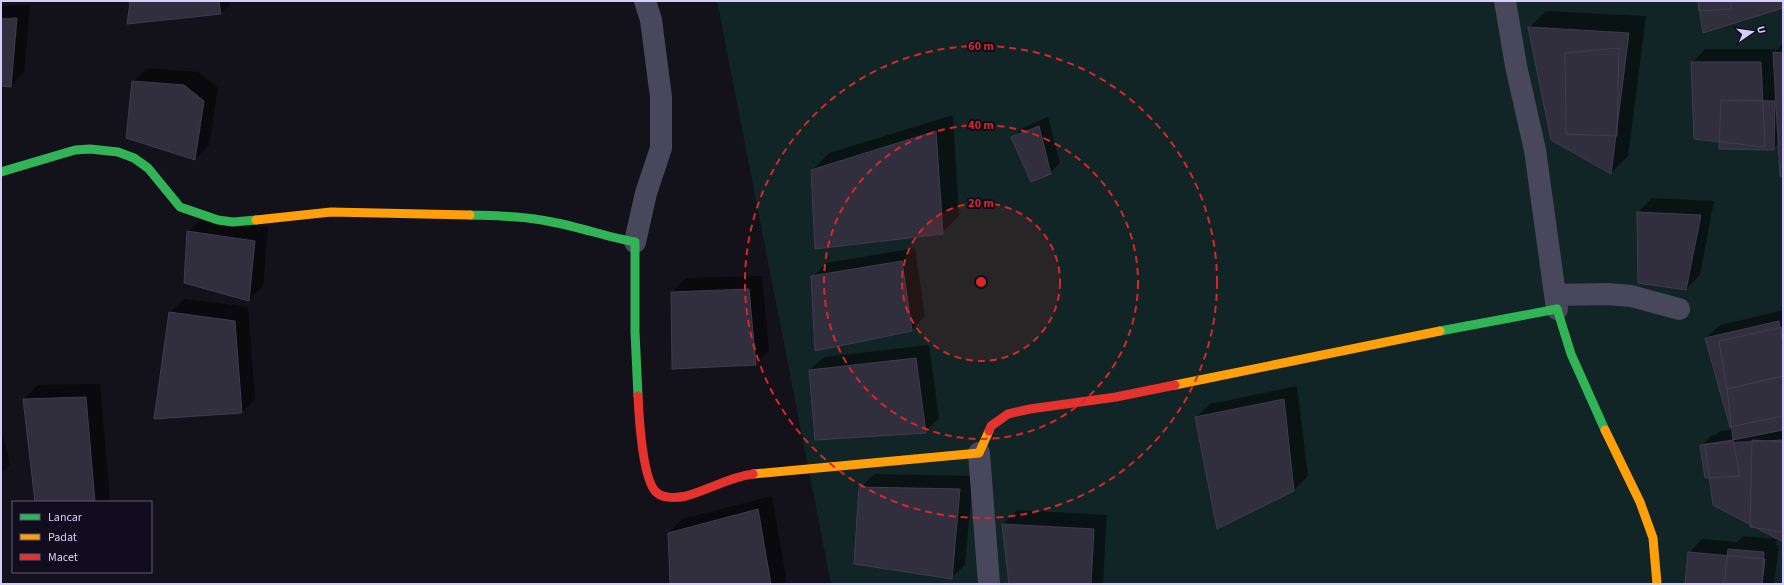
<svg xmlns="http://www.w3.org/2000/svg" width="1784" height="585" font-family="'Source Sans 3',sans-serif">
	<style>
		.green { fill: #112526 }
		.shadow { fill: #0007 }
		.building { fill: #312f3d; stroke: #403b4e }
		.lines { fill: none; stroke-linecap: round; stroke-linejoin: round }
		.street { stroke: #49475b; stroke-width: 22 }
		.fast { stroke: #30b455; stroke-width: 9 }
		.slow { stroke: #ff9f0a; stroke-width: 9 }
		.jam { stroke: #e5322d; stroke-width: 9 }
		.ring { fill: none; stroke: #d62828; stroke-width: 2; stroke-dasharray: 7 5 }
		.centre { fill: #d62828; stroke: #110d1e; stroke-width: 2 }
		.ring-label { font-size: 12px; text-anchor: middle; font-weight: bold; fill: #d62828; stroke: #110d1e; stroke-width: 4; stroke-linejoin: round; paint-order: stroke }
	</style>
	<rect width="100%" height="100%" fill="#13111a"/>
	<path class="green" d="M717 1H1783V584H831Z"/>
	<path class="shadow" d="M131 1H233L221 13 128 23Z
		M30 5 24 72 11 86 1 85V6Z
		M1546 11 1646 16 1628 156 1611 173 1529 28Z
		M1783 43V175L1779 143 1773 149 1721 141 1692 63 1705 49H1775V52Z
		M147 68 198 72 218 87 209 145 195 159 133 82Z
		M953 115 959 216 942 233 812 170 829 153Z
		M1048 117 1060 163 1050 173 1013 138 1022 128Z
		M1652 198 1714 201 1700 275 1686 289 1638 212Z
		M202 218 268 227 263 286 249 300 188 232Z
		M915 248 925 316 911 330 812 277 826 263Z
		M762 276 769 351 755 364 672 292 686 278Z
		M184 299 248 307 255 399 242 412 170 313Z
		M1783 310V541L1751 524 1710 476 1701 446 1711 436 1715 435 1720 431 1733 430 1706 338 1720 325Z
		M929 345 939 418 925 432 810 370 824 357Z
		M100 384 110 502H36L24 399 38 385Z
		M1297 386 1308 476 1294 490 1196 417 1210 404Z
		M1 426 10 465 1 474Z
		M874 474 973 476 965 565 951 578 860 488Z
		M772 496 787 584H671L669 533 682 519Z
		M1017 510 1107 515 1103 584H1010L1003 524Z
		M1743 536 1777 539 1776 545H1779L1774 584H1686L1689 553 1702 539 1737 542Z"/>
	<path class="building" d="M130 1H219L221 14 127 24Z
		M1698 1H1783V8L1703 33Z
		M1698 1H1731V9L1699 11Z
		M17 18 11 87 1 86V19Z
		M1528 27 1629 33 1611 174 1551 140Z
		M1619 48 1617 136 1566 134 1565 53Z
		M1773 52 1783 53V176L1780 177Z
		M1691 62H1761L1765 147 1694 139Z
		M132 81 184 85 204 101 195 160 126 138Z
		M1721 100 1775 101 1774 150 1719 149Z
		M1039 126 1051 174 1031 182 1011 137Z
		M936 131 943 234 815 249 811 170Z
		M1637 212 1701 215 1686 290 1638 283Z
		M187 231 255 241 249 301 184 283Z
		M902 261 912 331 815 351 811 276Z
		M749 289 756 365 672 369 671 292Z
		M169 312 235 321 242 413 154 419Z
		M1779 321 1783 347V416L1730 427 1705 338Z
		M1783 327V376L1727 389 1719 341Z
		M916 358 926 433 815 440 809 370Z
		M1783 376V430L1733 440 1727 389Z
		M86 397 95 502H35L23 399Z
		M1284 399 1294 491 1217 529 1195 417Z
		M1733 440 1740 476 1705 478 1700 445Z
		M1752 440 1783 442V532L1750 527Z
		M1783 440V542L1713 505 1705 444Z
		M859 487 960 489 952 579 854 564Z
		M758 509 771 584H670L668 533Z
		M1002 524 1094 529 1091 584H1009Z
		M1728 549 1764 552 1762 584H1724Z
		M1688 552 1765 559 1762 584H1685Z"/>
	<g class="lines">
		<path class="street" d="M1505 1 1516 66 1535 150 1557 309
			M635 242 646 193 661 148V97L651 20 645 1
			M1556 295 1607 294 1631 296 1679 309
			M979 453 989 584"/>
		<path class="fast" d="M1 172 75 150 90 149 118 152 134 158 148 168 180 207 218 220 233 222 256 220
			M470 215C498 216 524 216 552 222 580 227 607 237 635 242V332L638 396
			M1440 331 1557 309 1571 354 1605 430"/>
		<path class="slow" d="M256 220 331 212 470 215
			M1175 385 1440 331
			M1605 430 1640 502 1653 538 1657 584
			M753 474 979 453 989 431"/>
		<path class="jam" d="M638 396C639 416 642 478 656 492 663 499 677 498 686 496 709 490 729 477 753 474
			M989 431 991 426 1008 414 1030 409 1116 397 1175 385"/>
	</g>
	<circle cx="981" cy="282" r="79" fill="#d62828" fill-opacity=".12"/>
	<g class="ring">
		<circle cx="981" cy="282" r="79"/>
		<circle cx="981" cy="282" r="157"/>
		<circle cx="981" cy="282" r="236"/>
	</g>
	<circle cx="981" cy="282" r="6" class="centre"/>
	<g class="ring-label">
		<text x="981" y="50">60 m</text>
		<text x="981" y="129">40 m</text>
		<text x="981" y="207">20 m</text>
	</g>
	<rect width="1784" height="585" fill="none" stroke="#d5cefc" stroke-width="4"/>
	<rect x="12" y="501" width="140" height="72" fill="#110d1e" stroke="#5f5a77"/>
	<rect x="20" y="514" width="20" height="6" fill="#30b455" stroke="#5f5a77"/>
	<text x="48" y="521" font-size="12" fill="#d5cefc">Lancar</text>
	<rect x="20" y="534" width="20" height="6" fill="#ff9f0a" stroke="#5f5a77"/>
	<text x="48" y="541" font-size="12" fill="#d5cefc">Padat</text>
	<rect x="20" y="554" width="20" height="6" fill="#e5322d" stroke="#5f5a77"/>
	<text x="48" y="561" font-size="12" fill="#d5cefc">Macet</text>
	<g transform="translate(1752 32) rotate(77)" stroke="#110d1e" stroke-width="3" paint-order="stroke">
	<path d="M0-3L7 15L0 10L-7 15Z" fill="#d5cefc"/>
	<text y="-6" font-size="11" font-weight="bold" text-anchor="middle" fill="#d5cefc">U</text>
	</g>
</svg>
